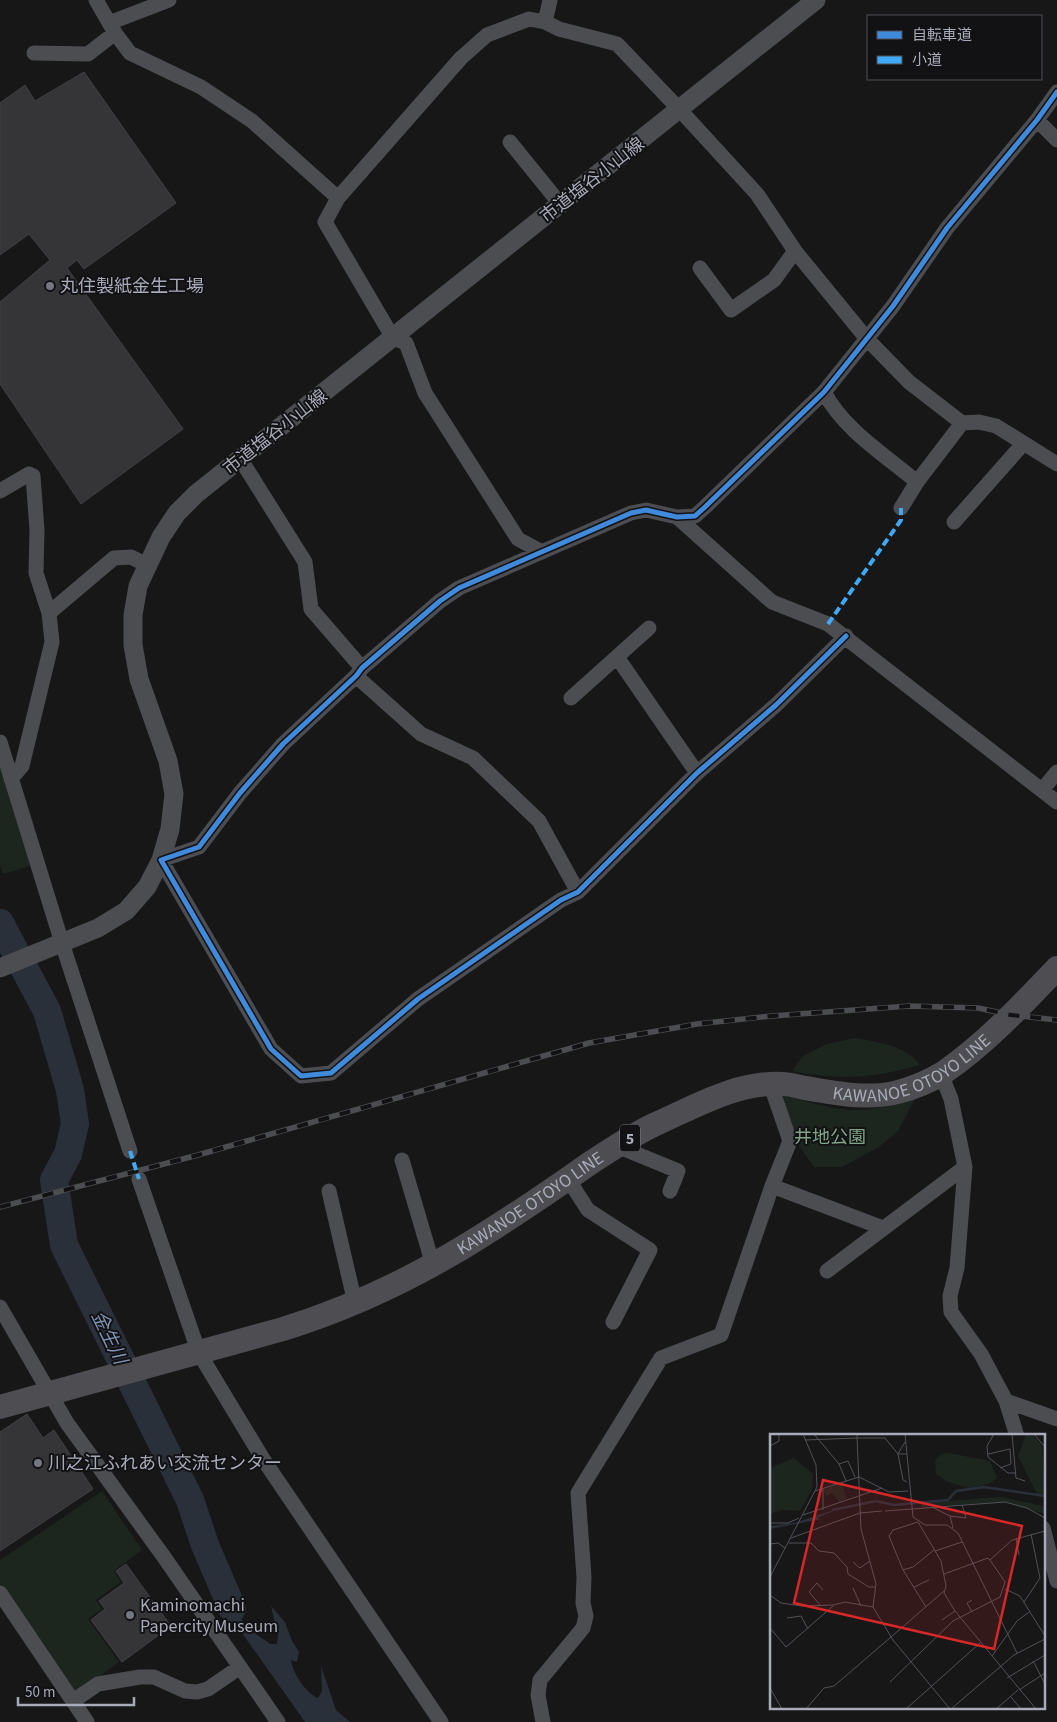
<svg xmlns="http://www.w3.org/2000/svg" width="1057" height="1722" font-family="'Source Sans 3','Noto Sans JP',sans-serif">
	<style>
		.green { fill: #1d251f }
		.water { fill: #2a303a }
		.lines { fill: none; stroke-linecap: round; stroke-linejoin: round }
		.river { stroke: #2a303a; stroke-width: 28 }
		.building { fill: #353537; stroke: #404144 }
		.minor { stroke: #4b4d51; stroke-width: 15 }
		.tertiary { stroke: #4b4d51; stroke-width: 19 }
		.primary { stroke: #4e4e52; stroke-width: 24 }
		.rail-casing { stroke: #4b4d50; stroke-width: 5.5 }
		.rail { stroke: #121114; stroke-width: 4; stroke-dasharray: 11; stroke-linecap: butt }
		.quiet { stroke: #3fa9f5; stroke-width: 4; stroke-dasharray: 8 4; stroke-linecap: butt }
		.cycleway-casing { stroke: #121114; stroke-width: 8 }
		.cycleway { stroke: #408adc; stroke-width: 5 }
		.poi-dot { fill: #757781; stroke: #121114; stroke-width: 2 }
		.labels { text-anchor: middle; stroke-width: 4; stroke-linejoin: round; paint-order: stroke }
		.shield { fill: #121114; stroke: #7b7d88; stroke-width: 1 }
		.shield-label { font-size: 16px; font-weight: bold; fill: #a8abb9 }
		.street-label { font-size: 18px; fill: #a8abb9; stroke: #121114 }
		.poi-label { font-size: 18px; fill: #a8abb9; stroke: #121114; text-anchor: start }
		.park-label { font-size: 18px; fill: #7fa486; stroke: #121114 }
		.water-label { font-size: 19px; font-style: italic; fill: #7f94b4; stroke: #121114 }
		.inset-river { fill: none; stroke: #2a303a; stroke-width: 2.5 }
		.inset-road { fill: none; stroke: #515258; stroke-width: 1 }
		.view { fill: #d62828; fill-opacity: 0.15; stroke: #d62828; stroke-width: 2.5 }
		.inset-edge { fill: none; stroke: #a8abb9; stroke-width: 2.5 }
	</style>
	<rect width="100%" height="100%" fill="#171718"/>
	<path class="green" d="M0 760 33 865 3 874 0 865Z
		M855 1038C877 1042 906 1045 920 1065 873 1078 840 1081 792 1071L803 1056 827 1044Z
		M782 1095C803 1100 833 1110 854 1110 875 1110 895 1105 915 1099L898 1131 879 1147 842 1167H814L797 1143Z
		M102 1491 142 1550 114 1571 121 1582 96 1600 102 1609 88 1619 119 1662 74 1695 0 1585V1560Z"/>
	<path class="water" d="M195 1531 239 1616 249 1629 270 1644H277L278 1636 271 1606 285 1622 292 1641 299 1652 297 1662 291 1660C293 1674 305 1692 318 1698L322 1691 321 1666 336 1710 350 1722H305L235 1623Z"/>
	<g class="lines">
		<path class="river" d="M0 923 47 1011 70 1090 75 1124 68 1154 54 1180 64 1245 190 1500 205 1545 232 1608"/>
	</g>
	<path class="building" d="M84 72 176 203 84 269 77 260 67 268 183 429 81 504 0 384V302L50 260 29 234 0 255V103L25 85 35 101Z
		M27 1414 43 1438 54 1430 93 1489 0 1551V1432Z
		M126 1564 171 1626 122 1662 91 1620 105 1609 99 1601 124 1583 116 1571Z"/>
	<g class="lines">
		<path class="minor" d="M96 0 115 33 130 53 201 87 252 121 338 198
			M545 22 550 0
			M109 23 169 0
			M34 53 88 54 115 33
			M1037 120 1057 140
			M510 142 561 205
			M700 268 731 310 774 280 795 251
			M824 392C844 430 885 455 917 482
			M241 460 305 562 311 609 362 668
			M0 491 29 474 33 476 37 530 36 573 49 613
			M901 508 917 482 962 423
			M677 517 772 602 828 624 1057 802
			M954 522 1023 444
			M542 552 518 539 425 393 406 343 393 338 325 222 338 198 461 58 487 35 529 19 545 22 559 29 617 44 680 110 757 194 795 251 867 339 909 382 962 423 979 422 996 426 1057 464
			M846 636 776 705 697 773 578 892 561 900 418 999 331 1073 301 1076 271 1049 161 860 199 847 240 793 283 744 356 676 362 668 440 601 459 588 631 513 646 510 677 517 695 516 705 507 824 392 893 306 947 228 1037 120 1057 92
			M617 657 697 773
			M356 676 421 734 473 758 539 821 578 892
			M571 698 649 628
			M0 742 62 943 130 1151
			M11 779 22 766 52 642 49 613 114 558 131 557 147 565
			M1042 790 1057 772
			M941 1074 951 1099 965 1167 957 1268 950 1296 951 1312 981 1354 1006 1401 1017 1436
			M617 1146 678 1171 670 1191
			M402 1160 433 1265
			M139 1179 199 1353 263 1459 441 1722
			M568 1179 588 1210 650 1250 613 1322
			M772 1186 883 1228
			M329 1191 355 1303
			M827 1271 965 1167
			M0 1307 67 1423 164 1557 278 1722
			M1006 1401 1057 1419
			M1043 1528 1057 1581
			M0 1593 87 1722
			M73 1701 98 1684 140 1677H154L185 1691 197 1692 208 1689 240 1667
			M543 1722 538 1695 540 1680 583 1628 586 1616 583 1603 584 1577 578 1493 661 1358 721 1335 772 1186 790 1141 770 1083"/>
		<path class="tertiary" d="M0 968 98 928 126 911 147 887 161 860 170 829 174 794 168 761 139 679 133 645V615L138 586 161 537 177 513 196 494 816 0"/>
		<path class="primary" id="s1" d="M0 1407 283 1329C354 1307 420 1275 483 1235 518 1213 552 1190 586 1166 609 1151 633 1134 658 1123 698 1105 739 1081 784 1084 791 1084 798 1087 805 1088 836 1093 867 1100 898 1092 913 1088 930 1081 943 1073 985 1044 1022 1005 1057 968"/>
		<g class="rail-casing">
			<path id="rail" d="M0 1207 198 1155 589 1043 697 1024 772 1016 909 1006 978 1008 1011 1015 1057 1020"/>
		</g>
		<use href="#rail" class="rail"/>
		<path class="quiet" d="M828 624 901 520V508
			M130 1151 139 1179"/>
		<g class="cycleway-casing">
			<path id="cycleway" d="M846 636 776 705 697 773 578 892 561 900 418 999 331 1073 301 1076 271 1049 161 860 199 847 240 793 283 744 356 676 362 668 440 601 459 588 631 513 646 510 677 517 695 516 705 507 824 392 893 306 947 228 1037 120 1057 92"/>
		</g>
		<use href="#cycleway" class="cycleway"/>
	</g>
	<g class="poi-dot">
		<circle cx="50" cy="286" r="5"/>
		<circle cx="38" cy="1463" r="5"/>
		<circle cx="130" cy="1615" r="5"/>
	</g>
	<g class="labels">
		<rect class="shield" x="620" y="1124.5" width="20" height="27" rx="4"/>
		<g class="shield-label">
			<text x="630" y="1144">5</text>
		</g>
		<g class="street-label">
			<text transform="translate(592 180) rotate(-38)" y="6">市道塩谷小山線</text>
			<text transform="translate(275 432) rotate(-38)" y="6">市道塩谷小山線</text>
			<text dy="6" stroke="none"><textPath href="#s1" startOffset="992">KAWANOE OTOYO LINE</textPath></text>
			<text dy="6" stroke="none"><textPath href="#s1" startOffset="572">KAWANOE OTOYO LINE</textPath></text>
		</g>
		<g class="poi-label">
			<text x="60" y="292">丸住製紙金生工場</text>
			<text x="48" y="1469">川之江ふれあい交流センター</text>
			<text x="140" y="1611">Kaminomachi<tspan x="140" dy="21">Papercity Museum</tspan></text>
		</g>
		<g class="park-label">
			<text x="830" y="1143">井地公園</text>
		</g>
		<g class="water-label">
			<text transform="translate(110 1337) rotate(64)" y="7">金生川</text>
		</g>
	</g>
	<g transform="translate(770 1434)">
		<rect width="275" height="275" fill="#171718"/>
		<path d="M256 0 264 3 272 11 275 60H267L248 22ZM179 19 220 27 227 44 219 50 198 54 178 48 166 40 165 26 171 20ZM24 24 43 40 42 56 30 77 13 76 0 80V31L2 33ZM71 49 77 64 69 68 62 59 56 62 54 56ZM231 63 269 71 275 73V80L234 68 151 73V69Z" fill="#1d251f"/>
		<path d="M70 74 47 84 51 85 0 95V92L24 89Z" fill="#2a303a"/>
		<path class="inset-river" d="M62 76 106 67 124 71 178 66 186 57 214 53 275 62"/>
		<path class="inset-road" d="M44 0 69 30 76 47M87 0V4H115L128 20H136M135 0 143 83 155 91H177L188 99 247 219M224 0 217 12 218 23 238 39H246M242 0 246 44 255 47M264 0 275 13M35 6 87 4 91 95 106 150 103 173 123 206 180 275M135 8 128 20 133 46 137 48M0 12 9 7V0M218 20 240 15 241 30 230 34M69 30 78 27 85 43M45 57 89 43 119 58 138 57M162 73 180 82 183 94M53 76V55M115 77 235 68 257 74 275 84M33 81 112 54M180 82 196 84 192 71M0 89H18L29 84M21 104 90 79 112 77M246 104 249 121M19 109H41L49 117 64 119 77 133 78 140 99 153H105M0 110 8 109 15 114M165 117 192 108M83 128 90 134 100 127M133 136 143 133 164 116M174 140 218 124 220 126 242 106 275 97M0 143 47 53 46 31 33 0M144 153 159 146M83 154 91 172M235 155 250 162 275 202M0 161 11 169 32 172 63 171 75 168 103 173M254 168 270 144 261 100M51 172 39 158 47 149 53 156M156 173 133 136 119 102 123 96 148 88 171 127 176 152 174 159 185 177 266 275M202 178 197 169 202 166M17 184 31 182 38 195M172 186 185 177M0 194 16 213 63 172M121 203 174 157M222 222 247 187 259 178M263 227 275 250M237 244 275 221M120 248 183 187 230 163 235 148 220 126M0 254 12 275M249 256 275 239M240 262 251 275M36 275 54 254 64 252 121 203M136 275 210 209M181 275 244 221 275 205M226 275 248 256"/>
		<path class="view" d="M53 46 252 92 224 215 24 169Z"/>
		<rect width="275" height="275" class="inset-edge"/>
	</g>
	<rect x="867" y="15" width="175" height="65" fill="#121114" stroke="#4e4f56"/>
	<rect x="877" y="31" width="25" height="8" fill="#408adc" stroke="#4e4f56"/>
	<text x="912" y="40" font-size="15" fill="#a8abb9">自転車道</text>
	<rect x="877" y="56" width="25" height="8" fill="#3fa9f5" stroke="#4e4f56"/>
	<text x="912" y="65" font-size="15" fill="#a8abb9">小道</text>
	<path d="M18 1697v8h116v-8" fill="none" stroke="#a8abb9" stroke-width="2.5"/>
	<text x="25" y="1697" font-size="15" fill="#a8abb9" stroke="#121114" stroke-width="4" paint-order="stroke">50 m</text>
</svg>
